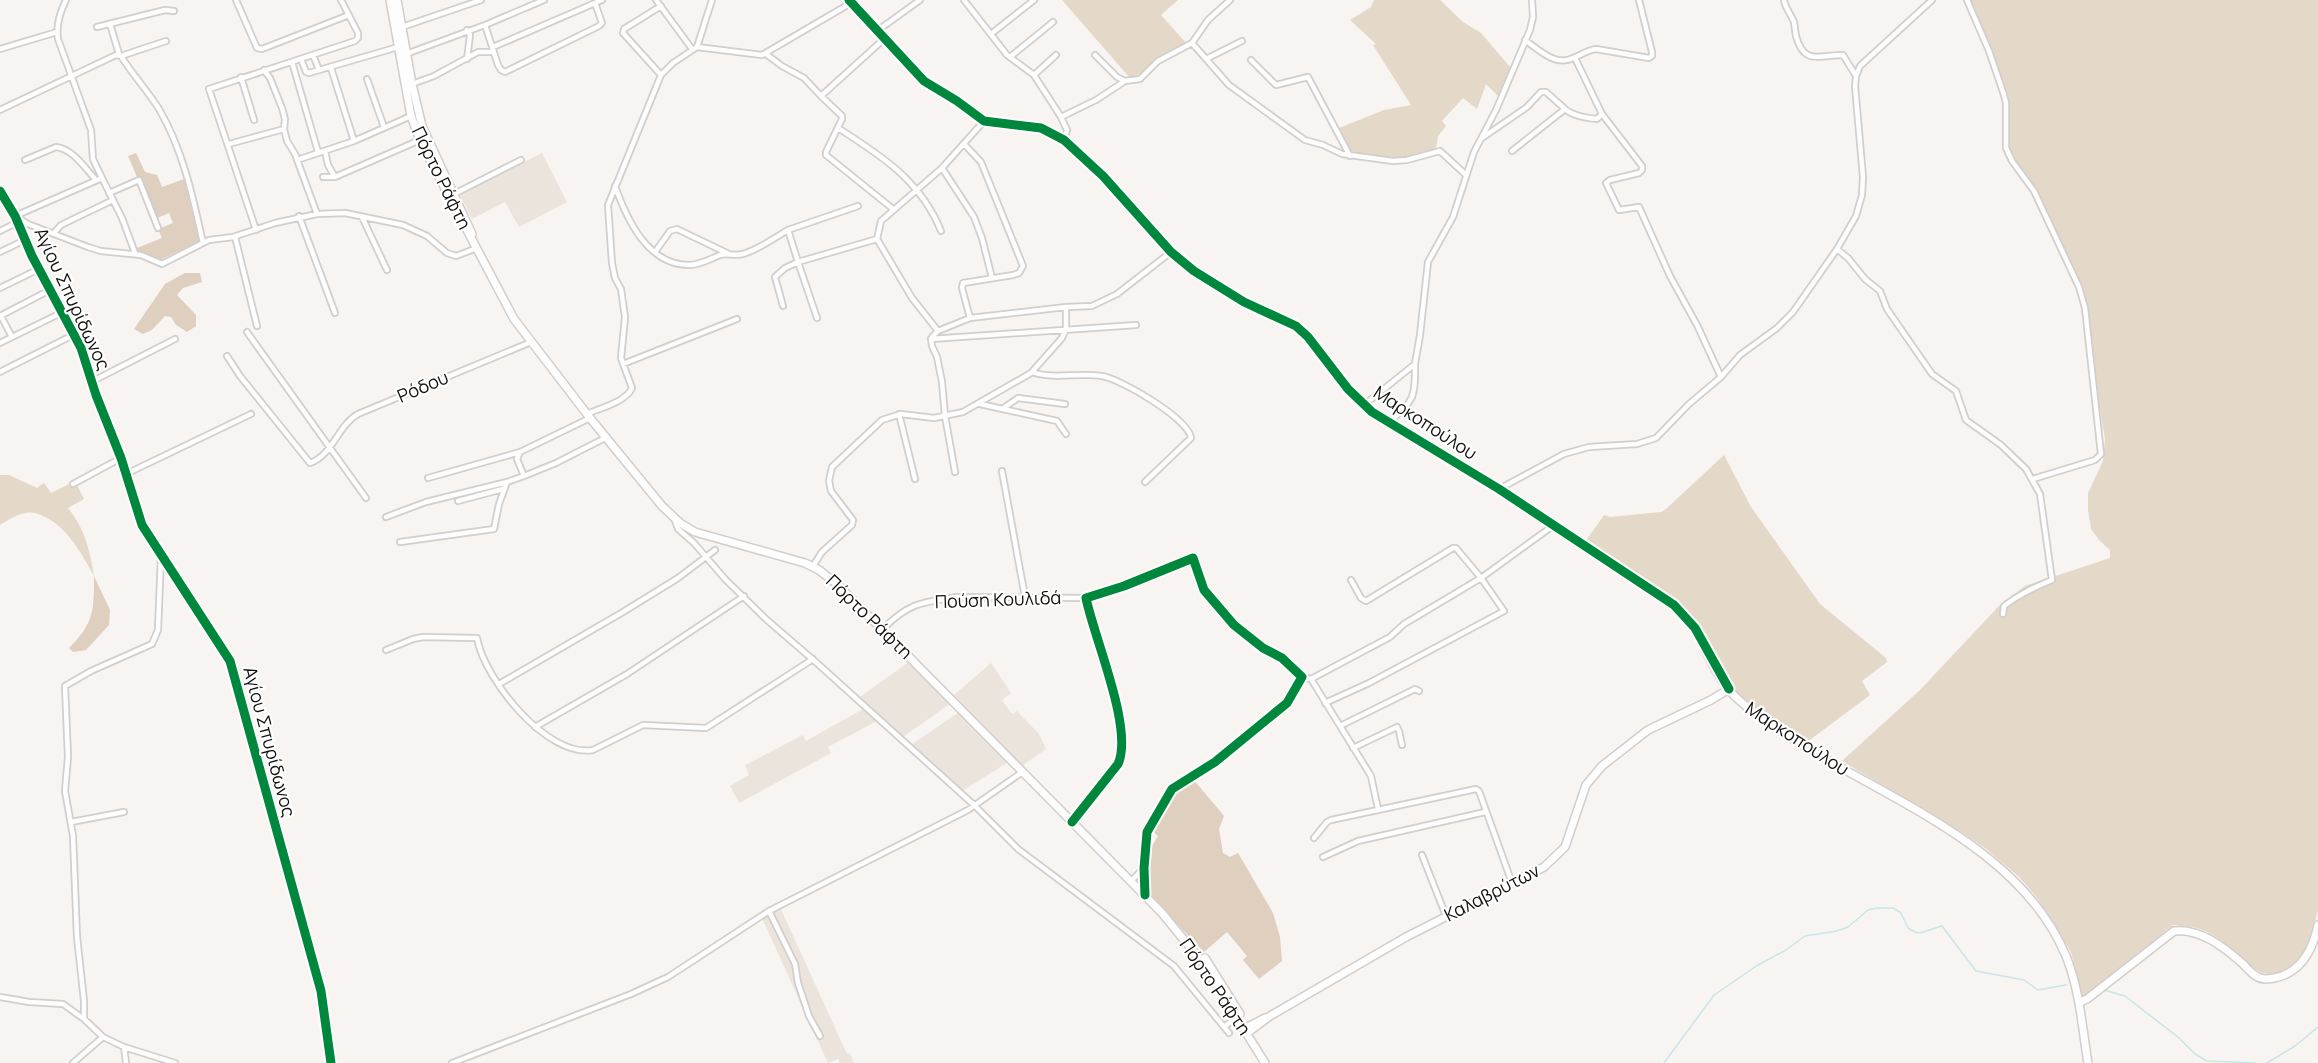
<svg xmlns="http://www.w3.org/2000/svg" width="2318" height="1063" font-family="Manrope,sans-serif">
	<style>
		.built { fill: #ebe4dc }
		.green { fill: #e4d8c9 }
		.forest { fill: #decfbf }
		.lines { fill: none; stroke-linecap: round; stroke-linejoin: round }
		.stream { stroke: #c8e6e7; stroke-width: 1.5 }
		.street-casing { stroke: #d1cecc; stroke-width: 8 }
		.secondary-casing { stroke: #d1cecc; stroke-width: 10 }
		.street { stroke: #fefdfd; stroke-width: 4.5 }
		.secondary { stroke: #fefdfd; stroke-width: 7 }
		.cycleway-casing { stroke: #fff; stroke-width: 13 }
		.cycleway { stroke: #00873e; stroke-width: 9 }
		.labels { text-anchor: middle; stroke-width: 4.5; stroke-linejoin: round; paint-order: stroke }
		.street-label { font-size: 18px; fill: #11100e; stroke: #fff }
	</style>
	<rect width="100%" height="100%" fill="#f7f4f1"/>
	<path class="built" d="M542 153 567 202 519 227 505 202 472 219 460 195Z
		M910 661 951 703 903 737 860 697Z
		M991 663 1011 693 1002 700 1012 714 1017 711 1039 734 1046 749 1022 766 954 695Z
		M865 708 877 721 828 747 831 753 739 803 730 786 749 775 745 765 803 735 806 741Z
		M959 712 1007 763 962 791 911 745Z
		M780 907 847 1054 850 1053 854 1063H840L838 1059 828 1063 761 916Z"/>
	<path class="green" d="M1062 0H1178L1161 15 1187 44 1160 56 1144 72 1130 78Z
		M1374 0H1440L1463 22 1481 33 1510 67 1499 97 1486 84 1477 109 1463 98 1442 121 1446 126 1438 136 1436 148 1419 155 1397 160 1353 155 1339 128 1384 110 1411 105 1373 45 1376 44 1350 20 1371 7Z
		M1969 0H2318V910C2312 932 2303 973 2274 973 2269 974 2264 974 2260 972 2239 960 2224 937 2200 929 2192 926 2181 926 2173 925L2083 999 2071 952 2038 899 2019 877 1985 848 1955 828 1842 761 1920 690 1998 607 2025 586 2110 558V550L2100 541 2091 529 2088 510V493L2103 461 2105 439 2096 388 2088 310 2076 278 2037 193 2010 155 2007 143 2008 101 1986 36Z
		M1724 455 1751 507 1820 604 1886 658 1887 662 1862 681 1870 695 1807 742C1784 727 1749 709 1733 688 1715 664 1706 635 1688 612L1585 542 1604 515 1610 517 1661 512 1666 509Z
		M0 475H9L37 488 44 483 51 493 75 481 84 499 68 508C85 529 90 551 94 576 81 552 64 521 35 513 24 510 9 519 0 525Z"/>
	<path class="forest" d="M136 153 145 172 157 175 162 187 184 179 200 241 160 260 138 251 137 248 162 238 158 229 173 223 169 213 155 219 128 156Z
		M185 273H200L202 282 183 288 177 295 196 315V326L187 332 176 325 171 317 165 316 152 330 143 334 134 329 165 284Z
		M94 576 110 610 109 625 86 650 73 652 69 648C94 623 94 611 94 576Z
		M1193 779 1224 816 1219 829 1223 853 1230 857 1238 853 1273 913 1280 937 1282 961 1259 979 1243 960 1247 956 1227 932 1204 952 1147 893 1146 865 1151 861 1152 846 1158 836 1150 829 1173 791Z"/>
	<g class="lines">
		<path class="stream" d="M2104 990 2125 996 2179 1038 2195 1054 2207 1061 2255 1063
			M1664 1063 1714 995 1758 965 1786 950 1805 936 1837 931 1848 927 1868 910 1877 908H1893L1901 913 1908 928 1915 932 1920 933 1942 926 1976 971 2024 980 2038 990 2066 985
			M2267 1063 2295 1046 2318 1027"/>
		<g class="street-casing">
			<path id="street" d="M66 0C60 12 56 26 58 39L91 130 93 159 102 178
				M236 0 257 48 262 49 349 15
				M656 0 692 49
				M964 0 1007 55 1034 75 1061 117
				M1230 0 1208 20 1192 43 1229 85 1305 140 1323 145 1342 154 1393 161 1407 160 1440 151 1466 175
				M1784 0C1785 8 1791 14 1794 22 1795 27 1795 32 1796 36 1804 66 1820 55 1843 55L1856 76
				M1967 0 1989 51 2004 95 2006 103V148L2012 161 2034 191 2079 287 2085 308 2101 454 2095 460 2033 479
				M661 6 624 29 623 33 661 75
				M110 24 119 54
				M485 25 498 65 501 70 505 72 599 26 602 23 595 3
				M97 27 165 10 174 11
				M402 27 481 0
				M877 31 920 0
				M991 34 1034 0
				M1525 40C1539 50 1556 67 1573 58 1581 55 1588 50 1596 49L1649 58 1652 56V52L1639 0
				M493 47 602 0
				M697 47 712 0
				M0 49 57 32
				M406 54 485 25 544 0
				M766 54 782 66 804 78 821 96 884 39
				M313 55 319 70
				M1095 55 1117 77 1125 81
				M121 56 166 41
				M1010 57 1053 22
				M1575 58 1602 114
				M301 59 306 72 309 73 398 47
				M467 59 470 35 467 30
				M1206 59 1242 41
				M1251 60 1276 85 1308 77 1350 156
				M292 62 318 152
				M331 68 354 141
				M264 70 270 78 282 108 285 119 284 129 287 141 295 154 317 214
				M1034 75 1056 55
				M241 77 254 120
				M367 79 384 127
				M412 84 434 76 478 52H494
				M821 96 842 116V119L826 152V155L893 209
				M1565 109C1573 116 1586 118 1597 119L1602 114 1642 166V170L1639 173 1610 180 1606 183 1619 210 1639 207 1670 276 1697 325 1721 377
				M0 110 116 55 121 56C132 74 147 90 159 109 183 150 193 197 203 243
				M838 128C882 156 921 181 941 231
				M1482 138 1527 107 1541 92H1546L1565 109 1512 151
				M1064 140 1067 130 1061 117 1096 100 1125 81 1140 79 1158 61 1192 43
				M229 144 284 129
				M964 144 981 162 1023 266 1019 273 1013 275 963 283 962 288 970 318
				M325 151 328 165 335 177
				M25 160 56 147C73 149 85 168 96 180
				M297 160 354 141 411 116
				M942 168 974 217 982 238 992 278
				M323 177H335L420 140
				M615 186C627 220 648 265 689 265 700 265 710 259 720 255 727 253 735 256 743 254 758 250 774 238 788 230
				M0 191 15 216 32 256 81 348 96 395 121 458 142 525 230 661 321 991 331 1063
				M109 193 139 180 158 228
				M454 194 521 160
				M858 206 788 230 798 262 877 239 881 221 942 168 984 121
				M15 216 28 224 88 247 101 251 141 255 162 264 209 240 233 237 275 223 317 214 345 213 403 225 427 236 447 253 456 256 477 248
				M15 216 102 178 122 218 135 253
				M299 216 335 313
				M362 217 387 270
				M256 230 209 89 355 41 358 38V33L341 0
				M0 231 18 222
				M54 233 61 225 113 200
				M235 237 257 326
				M877 239 912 298 938 331
				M1837 249 1848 258 1865 279 1880 291 1887 309 1932 374 1956 391 1966 420 2001 445 2026 469 2040 494 2052 580C2035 587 2019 594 2004 606L2003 614
				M0 252 25 240
				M655 252 670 231 677 229 727 253
				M0 288 39 269
				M783 306 775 277 785 268 798 262 817 318
				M0 316 50 290
				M1 316 12 337
				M247 332 366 498
				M931 339 1136 325
				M0 343 63 312
				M227 356 240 376 310 463C333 455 338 425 358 414L531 342
				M623 364 737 319
				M1415 364 1420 335 1428 262 1453 217 1474 152 1496 110 1530 30 1533 17 1532 0
				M0 372 75 334
				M1032 372C1054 380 1079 372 1102 376 1121 379 1189 419 1191 438L1145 482
				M93 381 175 339
				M980 404 1057 421 1066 434
				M1364 405 1415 364C1415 400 1414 400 1388 423
				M1002 409 1018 398 1065 404
				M587 414C600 408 626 402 632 388L621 358 625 317 621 289 615 278 612 263 608 205 661 75 673 63 697 47 762 55 851 3
				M899 414 915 479
				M520 452 517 459 524 476 556 463 605 438
				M1002 471 1025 597
				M955 472 945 416 942 382 937 357 932 346 931 339 933 336 938 331 970 318 1066 307 1092 306 1117 294 1171 252
				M126 474 251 414
				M428 478 520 452 590 418
				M73 484 121 458
				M1499 489 1564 454 1589 447 1637 444 1656 438 1689 404 1721 377 1740 355 1777 328 1793 312 1837 249 1856 216 1862 195 1863 177 1855 86 1856 76 1860 66 1932 0
				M458 501 503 489
				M386 517 426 502 507 482
				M674 518 678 529 694 543 725 579 767 620 818 664 974 805 1018 849 1174 966 1229 1033
				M400 542 494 529 499 504 507 482 524 476
				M813 566 822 552 852 525 853 520 831 491 829 481 832 467 882 420 901 414 934 418 963 412 1031 373 1062 338 1066 329V307
				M883 629C908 603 923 602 957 597L1086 598
				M386 650 413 639 423 637 477 638C484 679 547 758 593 750L643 725 706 728 813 659
				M1302 677 1311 679 1390 637 1404 624 1481 578 1554 525
				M1311 679 1371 776 1378 809
				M499 684 623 612 678 578 715 550
				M1325 703 1369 683 1504 611 1481 578 1456 548H1453L1366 601 1361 598 1351 580
				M1340 726 1415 689 1419 691
				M535 727 627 674 744 596
				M1353 748 1397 727 1399 731 1402 745
				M71 822 124 812
				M1072 822 1118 764C1134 729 1094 638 1086 598L1124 586 1193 558 1204 590 1234 625 1263 648 1282 658 1302 677 1287 703 1215 762 1172 789 1147 832 1144 868 1145 895
				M1314 838 1327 822 1331 820 1476 789 1479 791 1512 883
				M1422 855 1446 916
				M1323 857 1358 841 1485 812
				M1131 881 1144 868
				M769 911 795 964 798 983 809 1016 820 1036
				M0 997 29 1002 63 1004 84 1019 103 1037 124 1047 175 1063
				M84 1019V1001L77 937 73 836 65 791 68 757 65 686 91 671 152 644 158 630 161 556
				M1224 1027 1237 1017
				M124 1047 126 1063
				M73 1063 103 1037
				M452 1063 631 994 668 977 769 911 968 810 1021 773"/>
		</g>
		<g class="secondary-casing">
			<path id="secondary" d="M390 0 411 116 421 143 514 319 590 418 662 506 680 523 695 532 805 563 819 570 838 585 1162 913 1202 962 1265 1063
				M397 0 412 84 422 126 472 234
				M849 0 924 81 957 101 984 121 1041 128 1064 140 1103 176 1171 252 1194 271 1244 302 1296 326 1308 337 1348 389 1372 412 1499 489 1674 605C1703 632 1706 661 1728 689 1735 697 1743 704 1752 711 1851 789 2014 831 2066 956 2080 991 2082 1027 2088 1063
				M1205 958 1240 1014
				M2080 1002 2087 999 2174 931C2200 928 2224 947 2243 964 2247 968 2251 973 2256 976 2262 980 2268 979 2274 978 2301 973 2313 949 2318 925
				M1244 1029 1265 1018
				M1247 1033 1270 1016 1406 937 1544 867 1565 847 1586 785 1602 766 1648 730 1711 700 1729 689"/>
		</g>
		<use href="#street" class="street"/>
		<use href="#secondary" class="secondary"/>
		<g class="cycleway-casing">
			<path id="cycleway" d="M849 0 924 81 957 101 984 121 1041 128 1064 140 1103 176 1171 252 1194 271 1244 302 1296 326 1308 337 1348 389 1372 412 1499 489 1674 605 1695 628 1729 689
				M0 191 15 216 32 256 81 348 96 395 121 458 142 525 230 661 321 991 331 1063
				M1072 822 1118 764C1134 729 1094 638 1086 598L1124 586 1193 558 1204 590 1234 625 1263 648 1282 658 1302 677 1287 703 1215 762 1172 789 1147 832 1144 868 1145 895"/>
		</g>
		<use href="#cycleway" class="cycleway"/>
	</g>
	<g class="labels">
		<g class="street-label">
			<text transform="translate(441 178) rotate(64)" y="6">Πόρτο Ράφτη</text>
			<text transform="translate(72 299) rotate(65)" y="6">Αγίου Σπυρίδωνος</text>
			<text transform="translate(423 387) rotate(-23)" y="6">Ρόδου</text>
			<text transform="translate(1425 423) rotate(33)" y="6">Μαρκοπούλου</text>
			<text transform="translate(998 600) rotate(-2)" y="6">Πούση Κουλιδά</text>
			<text transform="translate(869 617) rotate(44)" y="6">Πόρτο Ράφτη</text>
			<text transform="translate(1797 739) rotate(33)" y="6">Μαρκοπούλου</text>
			<text transform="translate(269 742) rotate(75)" y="6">Αγίου Σπυρίδωνος</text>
			<text transform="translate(1492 893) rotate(-27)" y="6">Καλαβρύτων</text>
			<text transform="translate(1215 987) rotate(56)" y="6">Πόρτο Ράφτη</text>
		</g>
	</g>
</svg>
